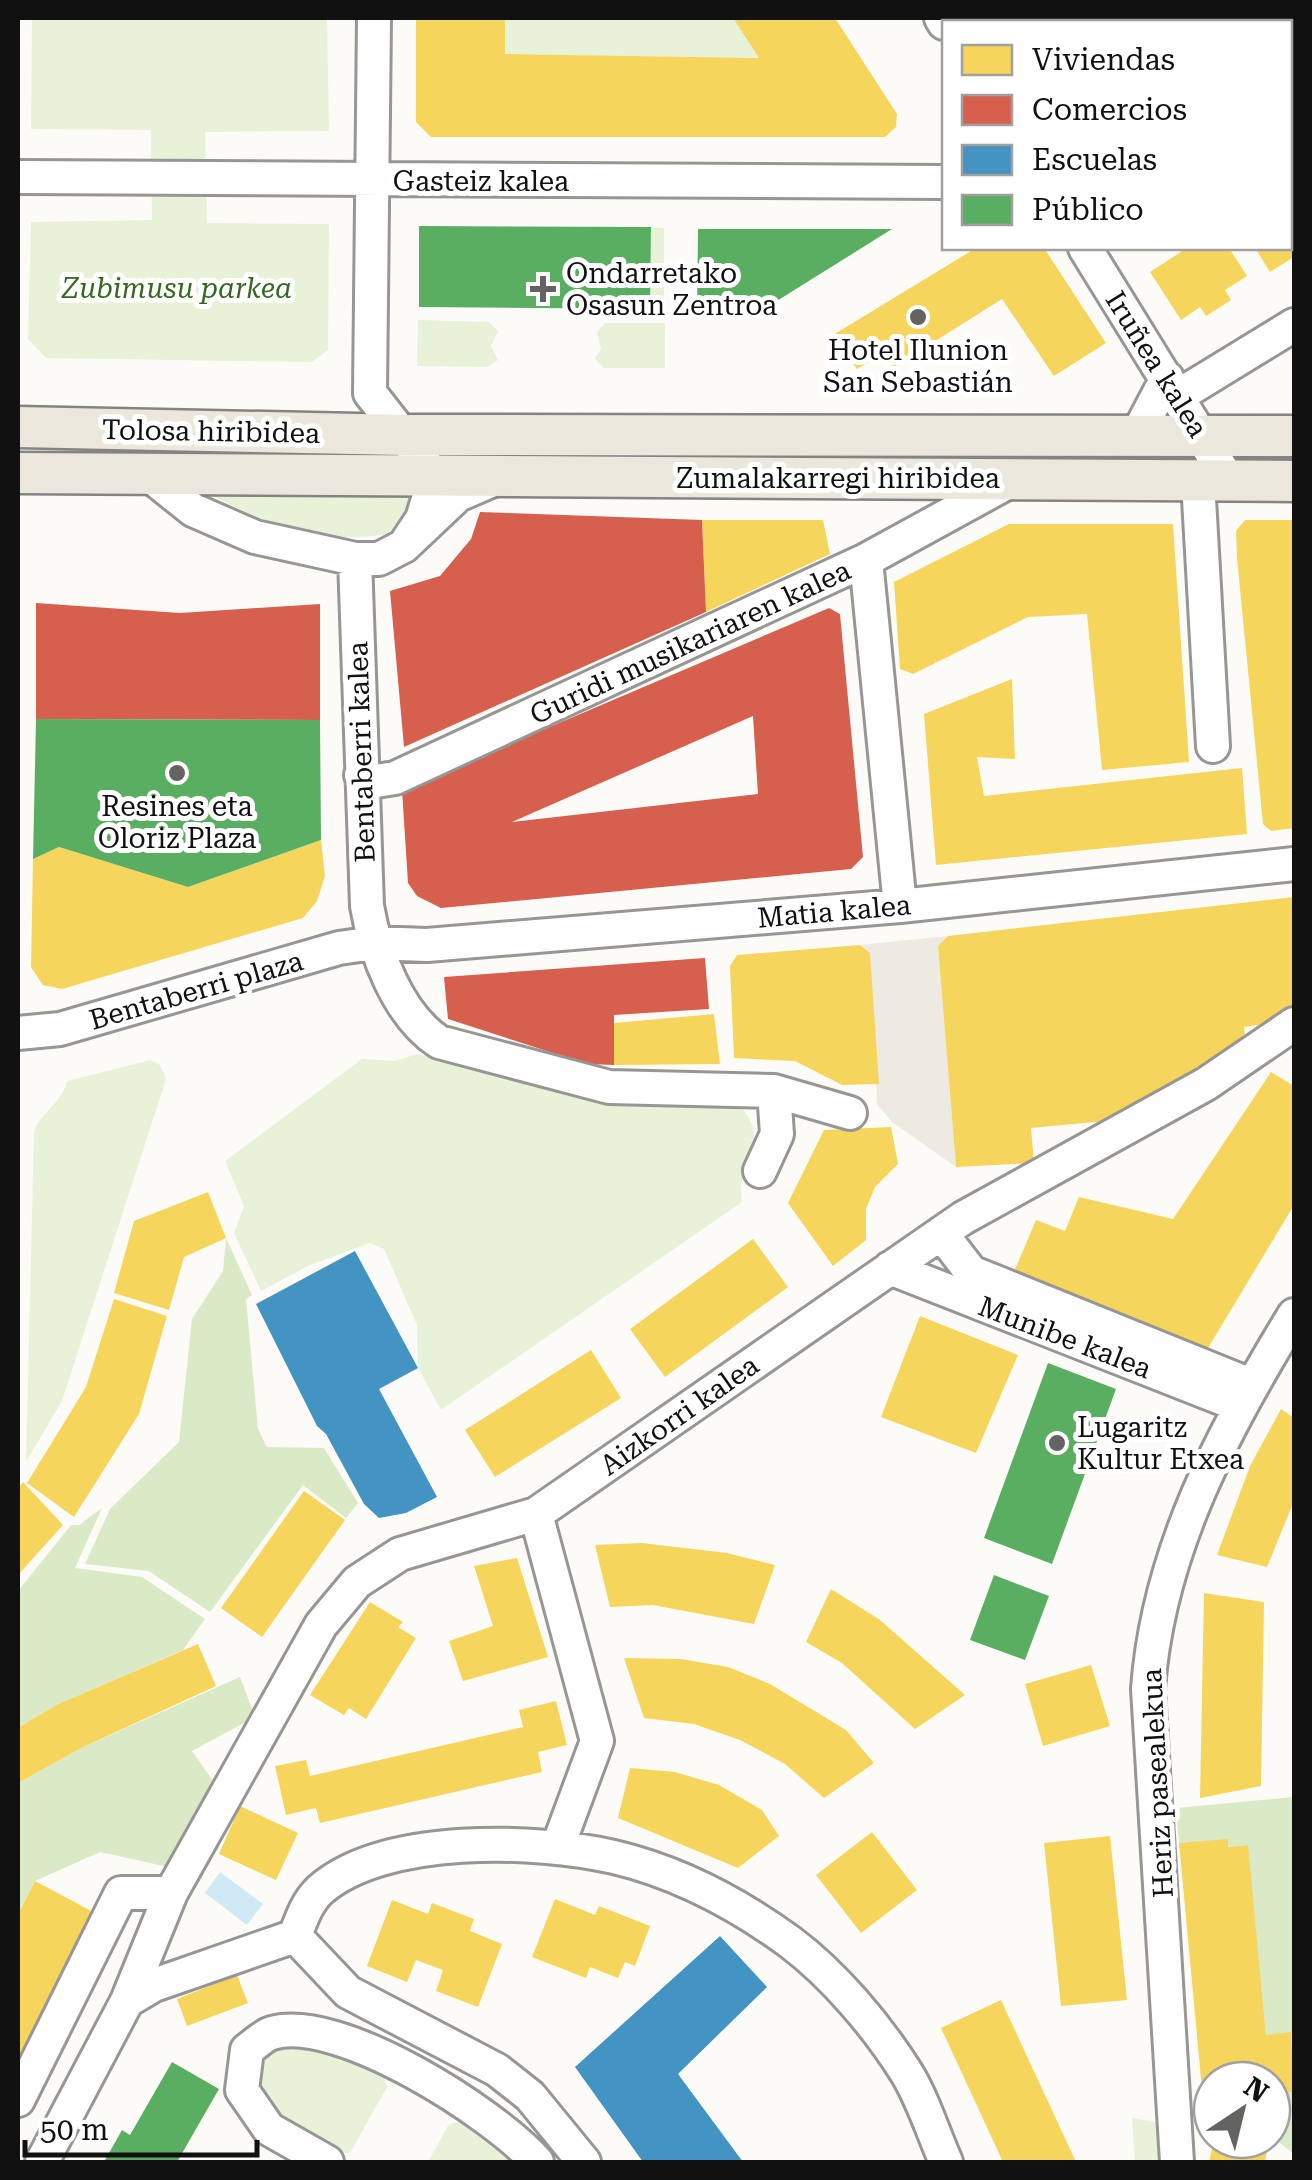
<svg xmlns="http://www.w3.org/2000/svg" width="1312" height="2180" font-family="'Roboto Serif',serif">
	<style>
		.green { fill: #e8f2d8 }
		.forest { fill: #dae9c6 }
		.plaza { fill: #edeae2 }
		.water { fill: #cfeaf6 }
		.homes { fill: #f6d55c }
		.shops { fill: #d6604d; fill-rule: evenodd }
		.schools { fill: #4393c3 }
		.public { fill: #5aae61 }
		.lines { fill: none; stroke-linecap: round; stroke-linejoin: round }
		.minor-casing { stroke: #979695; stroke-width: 38 }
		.major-casing { stroke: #858482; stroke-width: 45 }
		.minor { stroke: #fffefe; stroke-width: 32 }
		.major { stroke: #ece7dc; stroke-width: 40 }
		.poi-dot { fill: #646362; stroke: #fff; stroke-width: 4 }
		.labels { text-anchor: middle; stroke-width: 10; stroke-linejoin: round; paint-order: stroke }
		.street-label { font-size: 28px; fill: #111; stroke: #fff }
		.poi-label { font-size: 28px; fill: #111; stroke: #fff; text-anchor: start }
		.park-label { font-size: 28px; font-style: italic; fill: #356921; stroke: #fff }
	</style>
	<rect width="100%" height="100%" fill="#fdfbf7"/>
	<path class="green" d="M32 18H327L329 131 205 132 207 223 329 224 328 350 312 362 46 358 28 339 31 222 152 220 151 130 31 129Z
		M505 18H733L759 58 505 54Z
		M651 227 664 228V309H650Z
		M418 320 489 322 498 331 491 346 498 360 488 367 417 366Z
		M605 323H665V368H603L595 358 601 349 597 332Z
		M197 488 410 497 403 516 388 534C307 546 268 523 197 488Z
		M417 1054 564 1092 740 1106C775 1145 734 1161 742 1202L441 1410 418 1368 417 1325 384 1249 370 1243 308 1266 261 1291 234 1233 244 1206 225 1161 362 1059 395 1061Z
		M150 1060 160 1065 166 1079 62 1401 26 1462 34 1131C43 1110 61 1104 67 1081Z
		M301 2039 380 2065 387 2087 350 2153C299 2155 197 2056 301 2039Z
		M1132 2118 1166 2124 1167 2162H1135Z
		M471 2119 526 2162H428L449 2124Z"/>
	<path class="forest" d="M226 1238 252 1295 246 1299 258 1429 267 1447 324 1448 358 1503 346 1518 303 1485 210 1612 149 1571 85 1564 110 1509 179 1442 192 1319 223 1271Z
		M102 1508 75 1568 142 1577 205 1619 183 1650 56 1705 18 1728V1591L71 1525H79Z
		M240 1677 255 1717 192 1751 218 1788 173 1868 100 1852 35 1881 18 1913V1783L81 1748Z
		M1294 1797V2069L1291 2033 1266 2035 1247 1845 1228 1847V1840L1179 1843 1176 1808Z
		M1294 2092V2154L1272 2137V2094Z"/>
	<path class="plaza" d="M948 936 938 946 956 1167 892 1122 877 1104 870 953 860 945Z"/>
	<path class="water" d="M220 1872 263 1904 247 1925 205 1893Z"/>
	<path class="homes" d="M416 18H505V54L759 58 733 18H835L897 114 896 127 885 137H431L416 122Z
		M1290 119 1294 128V257L1270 272 1255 248H1290Z
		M976 248H1044L1106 343 1054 376 1002 299 894 367 884 352 857 369 833 335Z
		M1187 248H1229L1247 276 1225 290 1231 300 1206 316 1200 307 1181 320 1150 272Z
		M702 520H823L830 554 706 612Z
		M1245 520H1294V828L1271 831 1263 824 1237 558 1236 531Z
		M1009 524H1173L1189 762 1102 770 1087 614 1028 617 913 674 900 669 894 582Z
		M1012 679 1015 759 977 757 984 796 1242 768 1247 834 936 865 924 714Z
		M321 840 325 876 317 901 303 918 62 989 43 985 31 967 33 859 59 847 188 887Z
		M1294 897V1006L1271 1023 1244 1027 1246 1045 1127 1119 1031 1128 1034 1163 956 1167 938 946 948 936Z
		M860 945 870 953 879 1084 842 1085 795 1061 734 1058 730 966 737 955Z
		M714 1014 720 1064 614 1065V1023Z
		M1271 1072 1294 1086V1205L1205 1353 1011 1279 1036 1220 1065 1231 1079 1197 1173 1219Z
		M891 1127 898 1164 875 1187 866 1209V1240L833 1266 788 1203 824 1130Z
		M208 1192 226 1238 184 1257 169 1310 114 1293 134 1221Z
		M753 1239 788 1287 665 1377 630 1329Z
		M114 1299 167 1316 139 1414 74 1517 27 1483 86 1387Z
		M920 1316 1018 1355 976 1453 881 1417Z
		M591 1350 621 1398 495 1477 465 1430Z
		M1281 1409 1294 1418V1501L1267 1567 1217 1555 1250 1466Z
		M23 1482 63 1525 18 1575V1488Z
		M304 1491 345 1520 262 1637 221 1608Z
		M642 1543 727 1553 775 1565 754 1624 653 1605 610 1607 595 1545Z
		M517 1558 548 1657 463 1681 449 1641 493 1626 474 1566Z
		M831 1589 880 1620 965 1695 915 1729 842 1663 806 1642Z
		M1204 1593 1264 1602 1261 1786 1200 1798Z
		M370 1602 403 1622 398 1627 416 1638 366 1719 349 1708 344 1715 310 1695Z
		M198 1644 216 1686 81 1748 18 1783V1728L56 1705Z
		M624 1658 681 1659 728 1667 770 1684 846 1730 874 1763 824 1798 785 1764 740 1740 694 1724 644 1718Z
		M1091 1665 1110 1726 1043 1746 1025 1684Z
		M556 1701 567 1745 538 1752 542 1772 320 1823 316 1808 286 1815 275 1766 306 1760 310 1776 523 1727 519 1710Z
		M630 1768 675 1772 719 1785 762 1810 779 1836 738 1868 618 1818Z
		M240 1806 298 1833 276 1880 219 1854Z
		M872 1832 917 1890 861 1933 816 1875Z
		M1110 1836 1127 2000 1061 2006 1044 1843Z
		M1228 1839V1847L1248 1845 1266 2035 1291 2032 1294 2092 1272 2094V2080H1212V2131L1206 2132 1179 1843Z
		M35 1881 97 1914 18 2067V1914Z
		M555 1899 595 1915 599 1906 650 1926 635 1966 625 1962 618 1978 590 1967 586 1978 532 1957Z
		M392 1900 428 1914 432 1903 474 1919 470 1931 502 1944 478 2007 436 1991 443 1970 416 1960 407 1982 367 1966Z
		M237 1975 248 2003 187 2026 177 1999Z
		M1001 2000 1076 2162H1003L941 2028Z
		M1214 2140 1267 2151 1265 2162H1209Z"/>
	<path class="shops" d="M480 512 702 520 706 612 404 747 390 591 440 576 471 539Z
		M36 603 180 613 320 604V720L36 719Z
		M829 608 840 614 863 857 851 869 441 908 417 896 408 883 402 790ZM753 716 758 794 512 822Z
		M705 958 709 1009 614 1015V1065L587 1064 448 1019 444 977Z"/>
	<path class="schools" d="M355 1251 418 1368 379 1389 437 1497 406 1513 379 1518 364 1504 326 1434 317 1426 256 1304Z
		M720 1936 767 1987 678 2074 743 2162H643L575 2067Z"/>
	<path class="public" d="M419 226 651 227 650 309 419 307Z
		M698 229H892L761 311 697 312Z
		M36 719 320 720 321 840 188 887 59 847 33 859Z
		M1048 1363 1116 1389 1052 1564 984 1538Z
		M994 1575 1049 1596 1025 1660 970 1640Z
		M172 2062 219 2089 177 2162H104L122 2130 130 2135Z"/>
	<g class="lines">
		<g class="minor-casing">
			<path id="minor" d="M374 18 370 393 435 476 422 519 404 546
				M941 18 944 23
				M1254 22 1262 18
				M18 177 944 182
				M1085 248 1229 481
				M1178 396 1294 325
				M1137 435 1167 378
				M148 474 193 510 255 537 355 559H379L404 546 458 495 495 479
				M1198 481 1213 746
				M355 559 367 906C375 953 398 1015 439 1042L609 1087 774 1091 850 1113
				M866 560 900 906
				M361 775 376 781 395 778 866 560 1012 480
				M18 1033 60 1029 339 948 373 943 427 945 900 906 1294 864
				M760 1171 777 1134 774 1091
				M941 1233 971 1272 1251 1385
				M890 1268 1239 1405
				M536 1514 597 1741 558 1846
				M295 1936C301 1920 307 1902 320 1890 384 1834 536 1839 614 1857 677 1872 738 1904 790 1942 834 1975 877 2026 906 2072 923 2099 933 2133 946 2162
				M295 1936 348 1992 497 2070 530 2096 584 2162
				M127 2001 154 1985 295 1936
				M18 2100 121 1893H171
				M42 2162 127 2001 171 1893 321 1625 357 1582 400 1554 536 1514 963 1218 1206 1084 1294 1024
				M327 2162 269 2129 242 2090 247 2050C254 2045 264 2035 272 2033 338 2013 495 2114 537 2162
				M1177 2162 1148 1689C1158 1551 1223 1431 1294 1315"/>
		</g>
		<g class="major-casing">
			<path id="major" d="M18 427 405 435 1294 436
				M18 473 1294 481"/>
		</g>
		<use href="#minor" class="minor"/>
		<use href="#major" class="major"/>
	</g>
	<g class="poi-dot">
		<path d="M538 274h10v10h10v10h-10v10h-10v-10h-10v-10h10z"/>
		<circle cx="918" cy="317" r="10"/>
		<circle cx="177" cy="773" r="10"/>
		<circle cx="1057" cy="1443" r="10"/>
	</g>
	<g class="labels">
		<g class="street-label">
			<text x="481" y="191">Gasteiz kalea</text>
			<text transform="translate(1157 364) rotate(58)" y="10">Iruñea kalea</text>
			<text transform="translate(211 431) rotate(1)" y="10">Tolosa hiribidea</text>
			<text x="838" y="488">Zumalakarregi hiribidea</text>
			<text transform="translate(690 642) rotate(-25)" y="10">Guridi musikariaren kalea</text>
			<text transform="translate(361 752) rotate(-92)" y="10">Bentaberri kalea</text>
			<text transform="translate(834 911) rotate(-5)" y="10">Matia kalea</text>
			<text transform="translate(196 990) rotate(-16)" y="10">Bentaberri plaza</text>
			<text transform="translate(1065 1337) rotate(21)" y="10">Munibe kalea</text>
			<text transform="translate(679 1415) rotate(-35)" y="10">Aizkorri kalea</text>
			<text transform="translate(1157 1783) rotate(-93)" y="10">Heriz pasealekua</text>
		</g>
		<g class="poi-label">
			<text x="566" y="283">Ondarretako<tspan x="566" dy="32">Osasun Zentroa</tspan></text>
			<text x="918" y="360" text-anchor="middle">Hotel Ilunion<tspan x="918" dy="32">San Sebastián</tspan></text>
			<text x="177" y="816" text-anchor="middle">Resines eta<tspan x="177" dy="32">Oloriz Plaza</tspan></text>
			<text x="1077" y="1437">Lugaritz<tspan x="1077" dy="32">Kultur Etxea</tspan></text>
		</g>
		<g class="park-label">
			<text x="177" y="298">Zubimusu parkea</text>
		</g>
	</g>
	<rect width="1312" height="2180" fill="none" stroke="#111111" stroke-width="40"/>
	<rect x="942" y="20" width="350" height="230" fill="#ffffff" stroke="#a0a0a0" stroke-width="2.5"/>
	<rect x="962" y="45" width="50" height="30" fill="#f6d55c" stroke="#a0a0a0" stroke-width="2.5"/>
	<text x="1032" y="70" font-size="30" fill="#111111">Viviendas</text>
	<rect x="962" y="95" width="50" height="30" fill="#d6604d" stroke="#a0a0a0" stroke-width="2.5"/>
	<text x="1032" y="120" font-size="30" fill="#111111">Comercios</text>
	<rect x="962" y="145" width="50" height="30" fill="#4393c3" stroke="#a0a0a0" stroke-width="2.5"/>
	<text x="1032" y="170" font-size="30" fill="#111111">Escuelas</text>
	<rect x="962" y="195" width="50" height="30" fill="#5aae61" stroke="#a0a0a0" stroke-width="2.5"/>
	<text x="1032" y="220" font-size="30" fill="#111111">Público</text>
	<g transform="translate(1242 2110) rotate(35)"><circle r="48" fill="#ffffff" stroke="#a0a0a0" stroke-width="2.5"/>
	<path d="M0-8L18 38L0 25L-18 38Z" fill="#646362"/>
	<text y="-15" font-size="28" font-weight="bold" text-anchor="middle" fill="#111111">N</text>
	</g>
	<path d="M25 2140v15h232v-15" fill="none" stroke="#111111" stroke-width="5"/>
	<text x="40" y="2140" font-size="30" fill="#111111" stroke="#ffffff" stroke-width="8" paint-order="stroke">50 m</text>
</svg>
